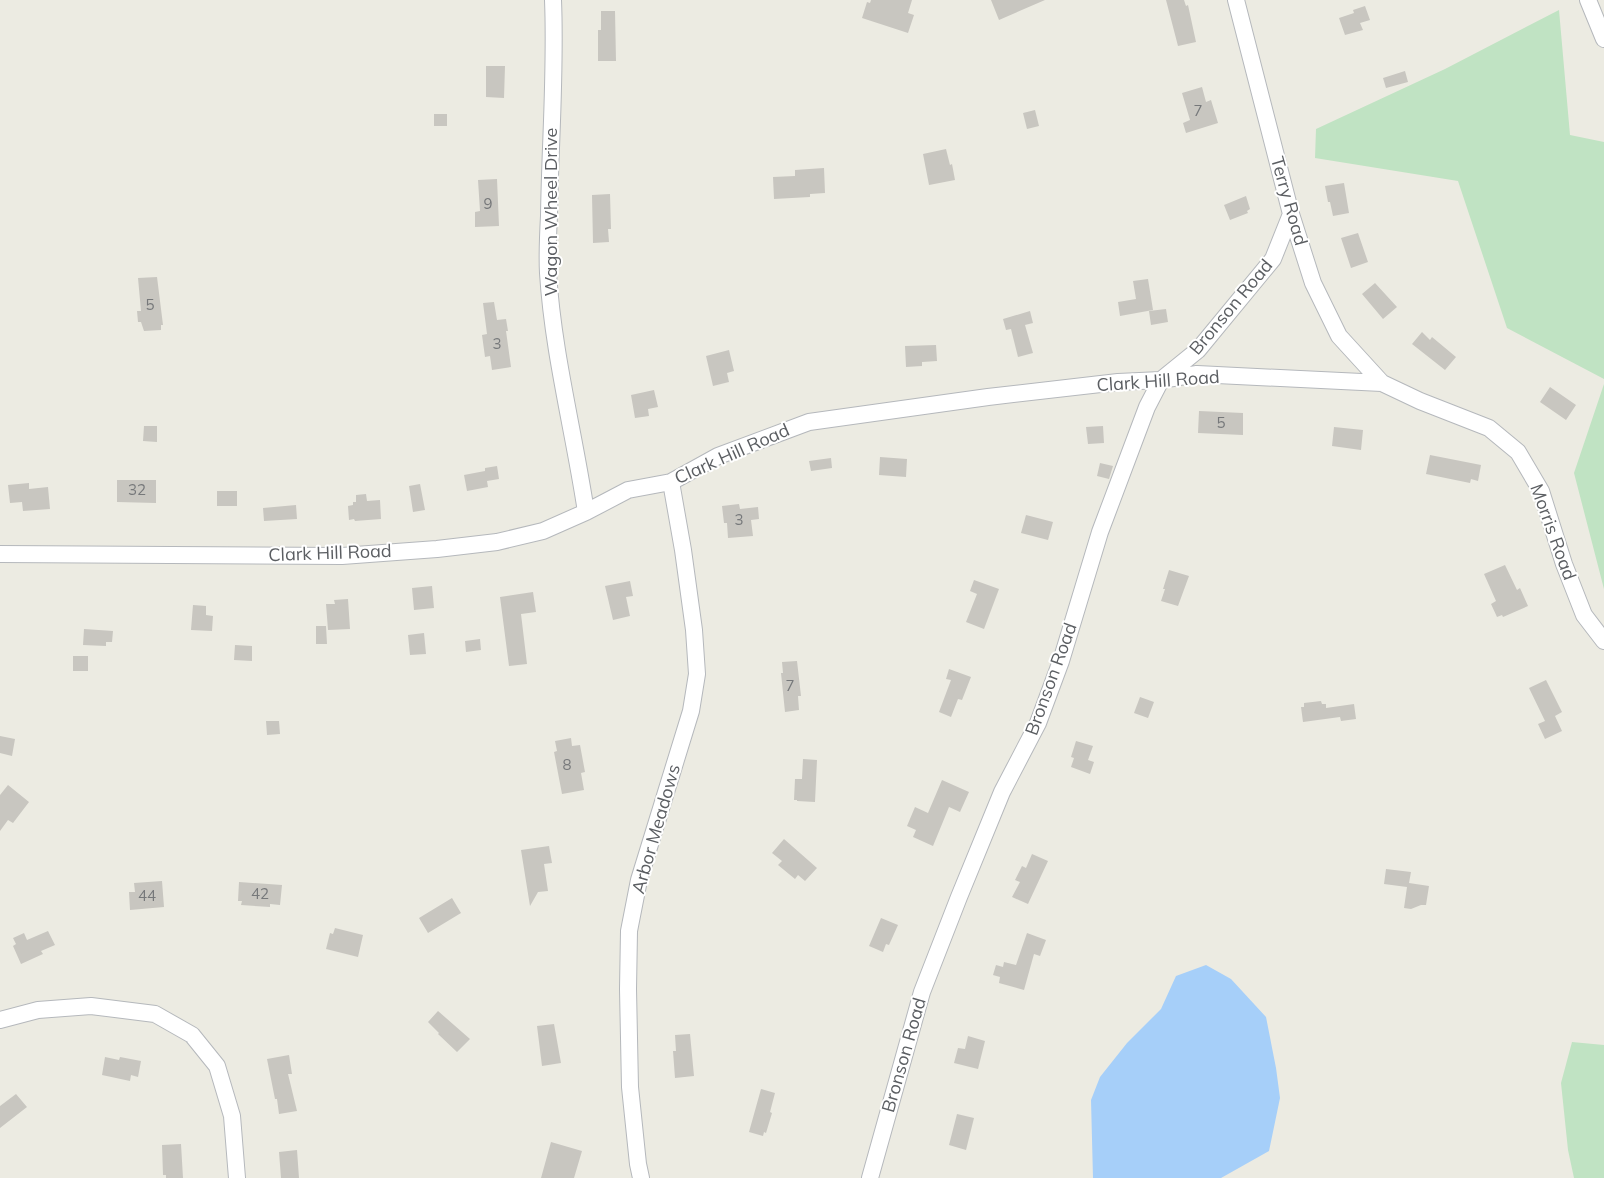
<svg xmlns="http://www.w3.org/2000/svg" width="1604" height="1178" font-family="Mulish,sans-serif">
	<style>
		.green { fill: #c0e3c3 }
		.water { fill: #a6cff9 }
		.building { fill: #c8c6c0 }
		.lines { fill: none; stroke-linecap: round; stroke-linejoin: round }
		.minor-casing { stroke: #b5b8bc; stroke-width: 18 }
		.minor { stroke: #fff; stroke-width: 16 }
		.labels { text-anchor: middle; stroke-width: 4; stroke-linejoin: round; paint-order: stroke }
		.number-label { font-size: 15px; fill: #76787a }
		.street-label { font-size: 18px; fill: #5b5e62; stroke: #fff }
	</style>
	<rect width="100%" height="100%" fill="#ecebe2"/>
	<path class="green" d="M1559 10 1570 135 1604 142V379L1507 328 1458 181 1315 158 1316 129 1445 69Z
		M1604 384V589L1574 473Z
		M1572 1042 1604 1045V1178H1574L1568 1150 1561 1083Z"/>
	<path class="water" d="M1206 965 1231 979 1266 1017 1276 1068 1280 1098 1269 1151 1221 1178H1093L1091 1100 1100 1077 1127 1043 1161 1009 1176 976Z"/>
	<path class="building" d="M871 0H912L908 13 914 15 908 33 862 18 867 2 870 3Z
		M991 0H1045L999 20Z
		M1166 0H1184L1186 6 1188 5 1196 42 1178 46Z
		M1365 6 1370 20 1360 23 1363 30 1345 35 1339 18 1354 13 1353 10Z
		M601 11H615L616 61H598V30H601Z
		M486 66H505L504 98 486 97Z
		M1405 71 1408 82 1386 88 1383 78Z
		M1202 87 1206 102 1211 100 1218 123 1186 133 1183 123 1190 120 1182 93Z
		M1035 110 1039 126 1027 129 1023 113Z
		M434 114H447V126H434Z
		M946 149 950 165 952 164 955 180 929 185 923 154Z
		M824 168 825 193 810 194V197L774 199 773 177 795 176V170Z
		M497 179 499 226 475 227V212L480 211 478 180Z
		M1344 183 1349 213 1333 216 1330 202H1328L1325 186Z
		M610 194 611 229H608L609 242 593 243 592 195Z
		M1246 196 1250 209 1247 211 1248 213 1230 220 1224 205Z
		M1358 233 1368 262 1351 268 1341 238Z
		M157 277 163 325H161V330L144 331 141 322H138L137 311H141L138 278Z
		M1148 279 1153 310 1120 316 1118 302 1136 299 1133 281Z
		M1375 283 1397 307 1383 319 1362 294Z
		M494 302 497 320 506 319 508 331H506L511 367 492 370 490 356 485 357 482 335 487 334 483 303Z
		M1166 309 1168 322 1151 325 1149 311Z
		M1030 311 1033 323 1025 325 1033 353 1018 357 1011 329 1006 330 1003 319Z
		M1422 332 1430 340 1432 337 1456 357 1445 370 1412 344Z
		M936 345 937 361 922 362V366L906 367 905 346Z
		M729 350 734 371 727 373 729 382 713 386 706 356Z
		M1550 387 1576 405 1566 420 1540 402Z
		M654 390 658 407 648 409 649 416 635 418 631 395Z
		M1199 411 1243 413V435L1198 433Z
		M144 426H157V442L143 441Z
		M1103 426 1104 443 1088 444 1086 427Z
		M1334 427 1363 430 1361 450 1332 446Z
		M1430 455 1481 465 1478 481 1471 479 1470 483 1426 474Z
		M880 457 907 459 906 477 879 475Z
		M831 458 832 468 811 471 809 461Z
		M1100 463 1113 466 1109 479 1097 476Z
		M497 466 499 479 487 481 488 487 467 491 464 475 485 471V468Z
		M117 480H156V503L117 502Z
		M29 483V489L48 487 50 509 23 511 22 502 10 503 8 485Z
		M420 484 425 510 413 512 409 486Z
		M217 491H237V506H217Z
		M366 494 367 501 380 500 381 519 355 521 354 519 349 520 348 506 353 505V502H356V495Z
		M739 504 740 509 758 507 759 519 751 520 753 536 728 538 727 523H724L722 506Z
		M296 505 297 519 264 521 263 508Z
		M1026 515 1053 522 1048 540 1021 533Z
		M1505 565 1517 590 1520 588 1528 606 1503 617 1502 615 1497 617 1491 604 1496 601 1484 574Z
		M1169 570 1189 576 1178 606 1161 601 1165 589H1163Z
		M974 580 999 589 984 629 966 622 977 594 970 591Z
		M630 581 633 596 626 597 630 616 613 620 605 586Z
		M432 586 434 608 414 610 412 588Z
		M533 592 536 612 521 614 527 664 509 666 500 597Z
		M348 599 350 629 328 630 326 604H335L334 600Z
		M193 605 206 606V615L213 616 212 631 191 630Z
		M316 626H326L327 644H316Z
		M84 629 113 631 112 642H106V646L83 645Z
		M424 633 426 654 410 655 408 635Z
		M480 639 481 650 466 652 465 641Z
		M235 645 252 646V661L234 660Z
		M73 656H88V671H73Z
		M797 661 801 696H798L799 710 785 712 781 673H783L782 662Z
		M949 669 971 677 962 700 958 699 951 717 939 712 951 680 946 679Z
		M1546 680 1562 712 1555 716 1562 731 1545 739 1538 724 1545 721 1529 688Z
		M1140 697 1154 702 1148 718 1134 713Z
		M1321 701 1322 704H1326V708L1354 704 1356 719 1341 721 1340 717 1303 722 1301 707H1304V703Z
		M266 721H279L280 734 267 735Z
		M0 736 15 739 12 756 0 753Z
		M571 738 572 746 580 745 585 772 581 773 584 790 562 794 554 752 557 751 555 741Z
		M1076 741 1093 746 1088 760 1094 762 1090 774 1071 767 1074 758 1071 757Z
		M803 759 817 760 815 802 797 801V800H794L795 779H802Z
		M942 780 969 792 960 812 949 807 933 846 913 837 916 830 907 826 915 807 928 813Z
		M8 785 29 802 13 823 8 820 0 831V795Z
		M784 839 817 868 805 881 798 875 795 879 778 865 782 861 772 853Z
		M549 846 552 863 544 864 548 891 538 892 530 906 521 850Z
		M1032 854 1048 861 1028 904 1012 897 1020 882 1015 880 1022 866 1026 868Z
		M1386 869 1411 872 1409 883 1429 886 1426 905H1421L1411 909 1404 908 1407 887 1384 884Z
		M162 881 164 907 130 910 129 892H135L134 883Z
		M239 882 282 885 280 905 270 904V907L241 905 242 901H238Z
		M452 898 461 913 428 933 419 918Z
		M881 918 898 925 889 945 886 944 883 952 869 946Z
		M335 928 363 935 358 957 326 949 330 933 333 934Z
		M48 931 55 945 41 951 43 954 21 964 13 946 16 944 13 938 24 933 27 940Z
		M1027 933 1046 940 1040 956 1034 954 1024 990 999 983 1000 977 993 975 996 965 1003 967 1004 962 1016 965Z
		M438 1011 470 1039 457 1052 438 1034 439 1033 428 1022Z
		M554 1024 561 1063 542 1066 537 1026Z
		M690 1034 694 1076 675 1078 673 1051H676L675 1035Z
		M968 1036 985 1041 978 1069 954 1063 958 1048 965 1049Z
		M289 1055 292 1074H288L297 1111 279 1114 277 1099H275L267 1059Z
		M105 1057 119 1060 120 1057 141 1061 138 1077 131 1075 130 1081 102 1075Z
		M761 1089 775 1093 770 1112 772 1113 766 1133 764 1132 763 1136 749 1132Z
		M16 1094 27 1107 0 1128V1106Z
		M957 1114 974 1118 966 1150 949 1145Z
		M551 1142 582 1151 574 1178H541Z
		M181 1144 183 1178H166V1175H163L162 1145Z
		M297 1150 299 1178H281L279 1152Z"/>
	<g class="lines">
		<g class="minor-casing">
			<path id="minor" d="M553 0C556 72 550 144 549 216 548 234 547 254 548 273 553 353 574 432 586 512
				M1236 0 1291 214 1313 283 1339 336 1382 383
				M1588 0 1604 39
				M0 554 342 556 437 549 497 542 543 531 586 512 628 490 671 482 718 456 809 422 988 397 1118 382 1161 380 1197 374 1382 383 1420 401 1489 428 1518 452 1541 491 1564 564 1584 615 1604 641
				M0 1020 38 1010 91 1006 155 1014 192 1035 217 1066 232 1116 237 1178
				M641 1178 638 1164 630 1087 628 989 629 931 639 880 691 711 697 674 694 630 683 550 671 482
				M870 1178 922 992 959 897 1002 792 1038 723 1061 661 1100 532 1147 407 1161 380 1198 350 1273 259 1291 214"/>
		</g>
		<use href="#minor" class="minor"/>
	</g>
	<g class="labels">
		<g class="number-label">
			<text x="1198" y="116">7</text>
			<text x="488" y="209">9</text>
			<text x="150" y="310">5</text>
			<text x="497" y="349">3</text>
			<text x="1221" y="428">5</text>
			<text x="137" y="495">32</text>
			<text x="739" y="525">3</text>
			<text x="790" y="691">7</text>
			<text x="567" y="770">8</text>
			<text x="260" y="899">42</text>
			<text x="147" y="901">44</text>
		</g>
		<g class="street-label">
			<text transform="translate(1289 201) rotate(74)" y="6">Terry Road</text>
			<text transform="translate(551 212) rotate(-90)" y="6">Wagon Wheel Drive</text>
			<text transform="translate(1231 307) rotate(-50)" y="6">Bronson Road</text>
			<text transform="translate(1158 381) rotate(-4)" y="6">Clark Hill Road</text>
			<text transform="translate(732 454) rotate(-24)" y="6">Clark Hill Road</text>
			<text transform="translate(1553 532) rotate(70)" y="6">Morris Road</text>
			<text transform="translate(330 553) rotate(-2)" y="6">Clark Hill Road</text>
			<text transform="translate(1051 679) rotate(-70)" y="6">Bronson Road</text>
			<text transform="translate(656 829) rotate(-74)" y="6">Arbor Meadows</text>
			<text transform="translate(904 1055) rotate(-74)" y="6">Bronson Road</text>
		</g>
	</g>
</svg>
